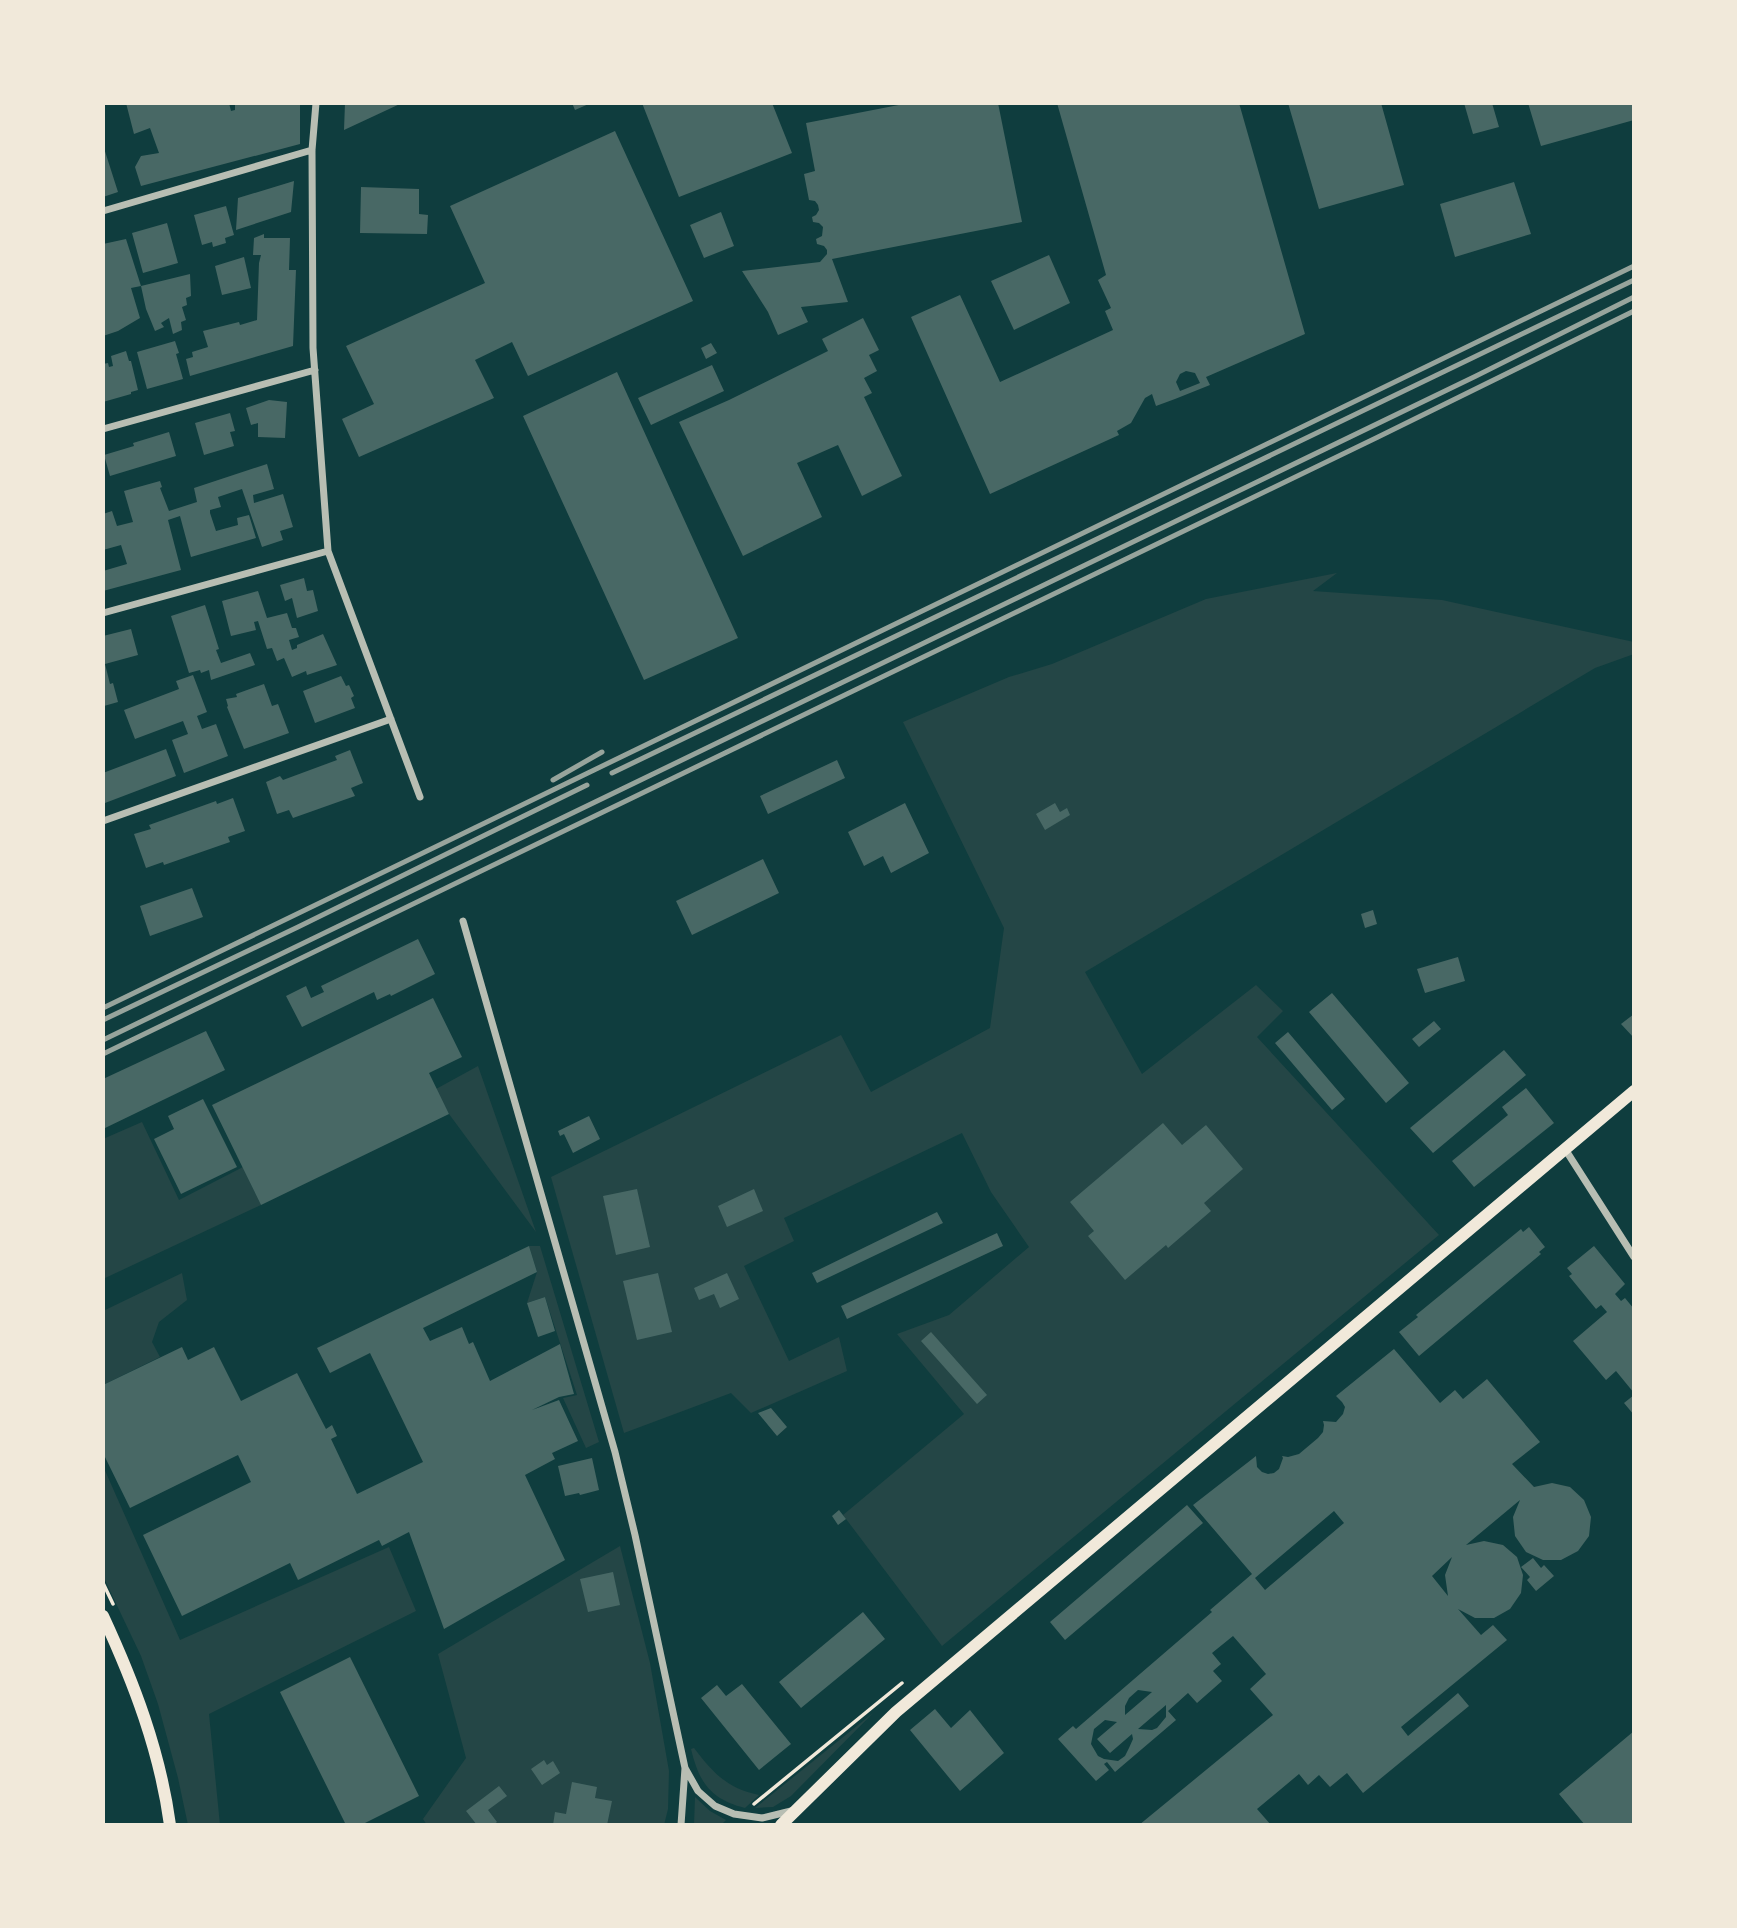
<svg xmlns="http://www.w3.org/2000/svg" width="1737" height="1928" font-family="'Space Grotesk',sans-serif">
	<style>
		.green { fill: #244646 }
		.building { fill: #486865; fill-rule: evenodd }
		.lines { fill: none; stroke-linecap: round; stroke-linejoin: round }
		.path { stroke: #f1e9da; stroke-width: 3.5 }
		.minor { stroke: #b8beb3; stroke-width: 7 }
		.secondary { stroke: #f1e9da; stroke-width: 12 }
		.primary { stroke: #f1e9da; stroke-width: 12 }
		.rail { stroke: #97a49c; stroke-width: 5 }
	</style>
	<rect width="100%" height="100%" fill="#0f3d3e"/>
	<path class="green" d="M1337 573 1313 591 1442 600 1634 642V654L1595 668 1085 972 1142 1074 1256 985 1283 1011 1257 1037 1439 1235 942 1646 843 1515 964 1414 897 1334 949 1315 1029 1247 991 1192 962 1133 784 1218 794 1241 744 1266 789 1361 839 1337 847 1371 751 1413 731 1393 624 1433 551 1177 841 1035 871 1092 990 1028 1004 928 903 722 1009 677 1052 664 1206 599Z
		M478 1066 536 1232 449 1114 436 1089Z
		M142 1122 179 1200 243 1167 261 1205 103 1279V1139Z
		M529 1246H540L599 1442 586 1448 563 1398 577 1395 545 1297 527 1303 537 1272Z
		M182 1273 187 1300 159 1322 152 1342 160 1357 103 1385V1311Z
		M103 1466 180 1640 389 1547 416 1611 209 1714 220 1825H188L178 1778 158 1704 141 1656 103 1576Z
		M620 1546 650 1663 669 1771 668 1809 664 1825H427L423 1819 466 1758 438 1654Z
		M873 1713 791 1796 773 1807 755 1808Z
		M694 1748C714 1774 727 1788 759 1795L745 1808C710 1799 699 1782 691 1749Z
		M695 1797 710 1811 726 1820 721 1825H694Z"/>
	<path class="building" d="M126 103H229L231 111 235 110V103H300V144L141 186 135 167 141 156 159 153 150 128 134 134Z
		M345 103H402L344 130Z
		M572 103H591L575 110Z
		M642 103H772L792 153 679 197Z
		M909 103H998L1022 222 832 259 848 302 801 307 808 322 778 335 768 312 742 271 820 262 827 254V250L824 246 817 244 816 239 822 236 823 227 819 223 813 222 812 217 816 215 819 210 818 205 815 201 809 200 804 174 815 171 806 123Z
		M1057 103H1239L1305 334 1206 377 1210 385 1175 399 1156 406 1152 394 1145 398 1131 423 1117 431 1119 435 990 494 911 317 960 295 1000 382 1113 330 1105 311 1111 308 1098 280 1106 275ZM1186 371 1195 373 1200 383 1180 391 1176 382 1180 374Z
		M1288 103H1381L1404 185 1319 209Z
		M1464 103H1492L1499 127 1473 134Z
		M1528 103H1634V120L1541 146Z
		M615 131 693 301 528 376 512 342 475 360 494 398 359 457 342 419 374 404 346 346 485 283 450 206Z
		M103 145 118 192 103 197Z
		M294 181 291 212 236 230 238 198Z
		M1514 182 1531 234 1455 257 1440 204Z
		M361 187 419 189V214L428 215 427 234 360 233Z
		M226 206 234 235 225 238 226 243 213 247 212 242 202 245 194 215Z
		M721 212 734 246 704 258 690 225Z
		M167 223 178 263 143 273 132 233Z
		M264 234V238H290L289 270H296L293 346 190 376 186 359 193 357 192 352 208 347 203 331 239 322 240 325 257 320 259 263 261 255H253L254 238Z
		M126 239 141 286 131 288 140 318 118 331 103 336V244Z
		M1049 255 1070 303 1014 330 991 281Z
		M244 257 251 288 222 295 215 266Z
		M190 274 191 296 186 298 187 305 182 307 186 320 181 322 182 330 173 334 169 318 161 323 164 327 155 331 146 309 141 286Z
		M863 318 879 350 869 355 877 371 864 378 872 393 864 397 902 476 862 496 838 445 797 463 822 517 743 556 679 422 729 400 828 351 822 339Z
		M175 341 179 353 176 354 183 379 147 389 137 352Z
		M711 343 717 353 706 359 701 348Z
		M126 351 129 361H131L138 390 131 392V394L103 402V364L108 363 109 367 113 366 111 356Z
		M712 365 724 391 651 425 638 398Z
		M617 372 738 638 644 680 523 416Z
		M269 400 287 402 285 438 258 437V423L251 425 246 408Z
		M230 413 235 431 230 432 234 446 204 455 195 423Z
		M169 432 176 456 110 476 104 455 134 446 133 443Z
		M267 464 274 489 253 495 254 503 283 494 293 527 280 531 283 540 262 547 242 489 218 497 221 507 210 510V513L216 531 238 525 237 518 249 515 256 538 191 557 180 516 168 520 181 570 103 591V571L127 564 121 545 103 550V514L112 511 117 526 133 522 124 491 160 481 162 487 160 488 169 511 197 502 194 488Z
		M304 578 307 591 313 590 318 611 297 618 292 598 285 601 280 585Z
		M258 591 267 618 287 613 292 628H296L299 637 289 640 292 650 297 648V645L323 634 337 665 307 675 306 671 292 677 284 658 277 661 272 648 267 649 258 621 254 622 256 630 231 636 222 601Z
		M205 605 219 649 216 650 221 663 250 653 255 665 211 680 209 670 201 673 200 670 189 673 171 616Z
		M131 629 138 655 105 664 110 684 113 683 118 702 104 706 103 636Z
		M193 675 207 712 197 716 202 729 216 724 228 756 184 773 172 740 188 734 183 721 135 739 124 710 179 689 176 681Z
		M341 676 346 686 349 685 354 696 351 698 355 708 315 723 303 691Z
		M264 684 272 706 278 704 289 733 244 749 227 707 228 706 226 699 237 697 236 694Z
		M166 749 176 776 105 803 103 773Z
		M350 750 363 783 351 788 355 796 293 818 289 810 277 814 266 782 280 776 283 780 337 760 335 756Z
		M837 760 845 778 768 814 760 796Z
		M233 798 245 831 228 837 230 842 164 865 163 862 146 868 134 834 151 829 149 825 163 820 216 801 217 804Z
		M905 803 929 853 891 873 883 856 864 866 848 832Z
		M1055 803 1060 812 1067 808 1070 815 1045 830 1036 814Z
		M763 859 779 893 692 935 676 901Z
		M192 888 203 917 150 936 140 906Z
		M1373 910 1377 924 1365 928 1361 914Z
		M418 939 435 974 391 996 390 994 377 1000 374 992 302 1027 286 996 306 986 311 998 324 992 321 986Z
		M1458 957 1465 981 1425 993 1417 969Z
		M1332 993 1409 1083 1386 1103 1309 1012Z
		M433 998 462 1057 429 1073 449 1114 261 1205 212 1105Z
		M1634 1014V1038L1621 1024Z
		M1434 1021 1441 1029 1419 1047 1412 1039Z
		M206 1031 225 1070 103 1129V1079Z
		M1288 1032 1345 1099 1332 1110 1275 1043Z
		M1504 1050 1526 1075 1433 1153 1410 1128Z
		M1526 1088 1554 1123 1474 1187 1452 1161 1508 1115 1502 1107Z
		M203 1099 237 1167 181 1194 154 1139 174 1129 168 1116Z
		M589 1116 600 1139 573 1153 564 1134 560 1136 558 1131Z
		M1163 1123 1182 1145 1206 1125 1243 1169 1204 1203 1211 1211 1168 1248 1166 1245 1125 1280 1088 1236 1094 1231 1070 1202Z
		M637 1189 650 1247 616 1255 603 1196Z
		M754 1189 763 1211 727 1227 718 1206Z
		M937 1212 943 1223 817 1283 812 1273Z
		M1529 1227 1545 1247 1539 1252 1541 1254 1419 1356 1399 1332 1418 1317 1416 1315 1521 1229 1523 1232Z
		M997 1233 1003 1246 847 1319 841 1306Z
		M529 1246 537 1272 423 1328 430 1341 462 1327 469 1344 473 1342 490 1381 560 1344 574 1394 559 1397 532 1410 559 1400 578 1441 552 1453 555 1459 525 1475 565 1560 444 1629 409 1532 382 1546 379 1540 298 1580 290 1563 182 1616 143 1535 251 1482 238 1455 130 1508 103 1453V1385L182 1347 188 1360 214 1347 241 1401 297 1373 326 1429 332 1425 337 1436 331 1439 357 1494 423 1462 370 1353 330 1373 317 1348Z
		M1594 1246 1625 1284 1615 1294 1621 1301 1625 1298 1634 1309V1393L1616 1371 1606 1380 1573 1341 1607 1312 1601 1305 1596 1309 1569 1276 1572 1274 1567 1268Z
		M658 1273 672 1332 637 1340 623 1281Z
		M727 1273 739 1299 720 1308 714 1294 699 1300 694 1288Z
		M545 1297 555 1331 538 1337 527 1303Z
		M931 1332 987 1395 977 1404 921 1341Z
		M1394 1349 1440 1403 1455 1390 1463 1399 1487 1379 1540 1442 1512 1464 1534 1487 1552 1483 1570 1487 1584 1500 1591 1517 1589 1536 1578 1551 1561 1560H1543L1526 1552 1515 1536 1513 1517 1520 1500 1466 1545 1484 1541 1503 1545 1517 1557 1523 1575 1521 1593 1510 1609 1494 1618H1475L1458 1609 1481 1635 1493 1625 1507 1640 1401 1727 1408 1736 1458 1693 1469 1706 1363 1793 1347 1773 1330 1787 1319 1775 1308 1785 1299 1774 1257 1809 1271 1825H1139L1273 1715 1250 1689 1266 1674 1233 1636 1212 1653 1221 1664 1213 1671 1222 1681 1197 1703 1188 1693 1168 1711 1176 1720 1115 1772 1107 1762 1104 1764 1109 1770 1096 1781 1058 1739 1073 1726 1076 1729 1212 1612 1210 1610 1252 1574 1193 1505 1256 1456 1257 1467 1262 1472 1268 1474 1274 1473 1279 1469 1283 1458 1282 1456 1288 1457 1299 1454 1318 1438 1323 1432 1324 1425 1323 1421 1336 1422 1343 1414 1345 1407 1342 1402 1336 1396ZM1334 1511 1344 1523 1265 1590 1255 1578ZM1452 1557 1445 1575 1448 1596 1432 1576ZM1138 1690 1152 1692 1125 1715V1706L1129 1698ZM1166 1705V1717L1157 1728 1152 1730 1138 1729ZM1105 1720 1117 1722 1097 1739 1110 1753 1132 1734 1133 1739 1129 1748 1125 1756 1118 1761 1104 1759 1098 1756 1091 1744 1094 1729Z
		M1634 1395V1415L1624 1403Z
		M771 1408 787 1427 777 1436 758 1413Z
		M592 1458 599 1490 580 1495 579 1493 565 1496 558 1466Z
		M1187 1505 1203 1523 1065 1640 1050 1622Z
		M839 1510 846 1519 838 1525 832 1516Z
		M1533 1558 1541 1568 1544 1565 1554 1576 1536 1591 1527 1580 1530 1577 1521 1567Z
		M613 1572 620 1605 588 1612 580 1579Z
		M863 1612 885 1639 801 1708 779 1682Z
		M350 1657 419 1796 361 1825H346L280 1692Z
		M742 1684 791 1744 759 1770 701 1698 717 1685 726 1696Z
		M935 1709 951 1728 970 1710 1004 1753 960 1791 910 1730Z
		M1634 1731V1825H1585L1559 1794Z
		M544 1760 547 1765 553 1761 560 1773 542 1785 531 1769Z
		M572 1782 597 1787 595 1798 612 1801 607 1825H553L555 1812 566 1814Z
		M499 1786 507 1796 488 1810 497 1822 493 1825H477L466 1811Z"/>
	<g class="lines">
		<path class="path" d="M103 1583 113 1604
			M754 1804 902 1683"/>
		<path class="minor" d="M316 103 312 150 313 348 328 551 420 797
			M103 211 312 150
			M103 429 315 370
			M103 613 328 551
			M103 821 391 719
			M463 921 615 1452 635 1535 685 1768 681 1825
			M1565 1149 1634 1257
			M685 1768 698 1791 715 1806 734 1814 762 1818 791 1811"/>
		<path class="secondary" d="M103 1616C134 1683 160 1751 170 1825"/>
		<path class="primary" d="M781 1825 896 1712 1634 1091"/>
		<path class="rail" d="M612 773 1634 280
			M553 780 602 752
			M103 1008 1634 266
			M103 1020 298 927 587 785
			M103 1040 1476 376 1634 297
			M103 1054 1378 437 1634 311"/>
	</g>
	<rect width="1737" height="1928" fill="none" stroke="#f1e9da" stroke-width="210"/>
</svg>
